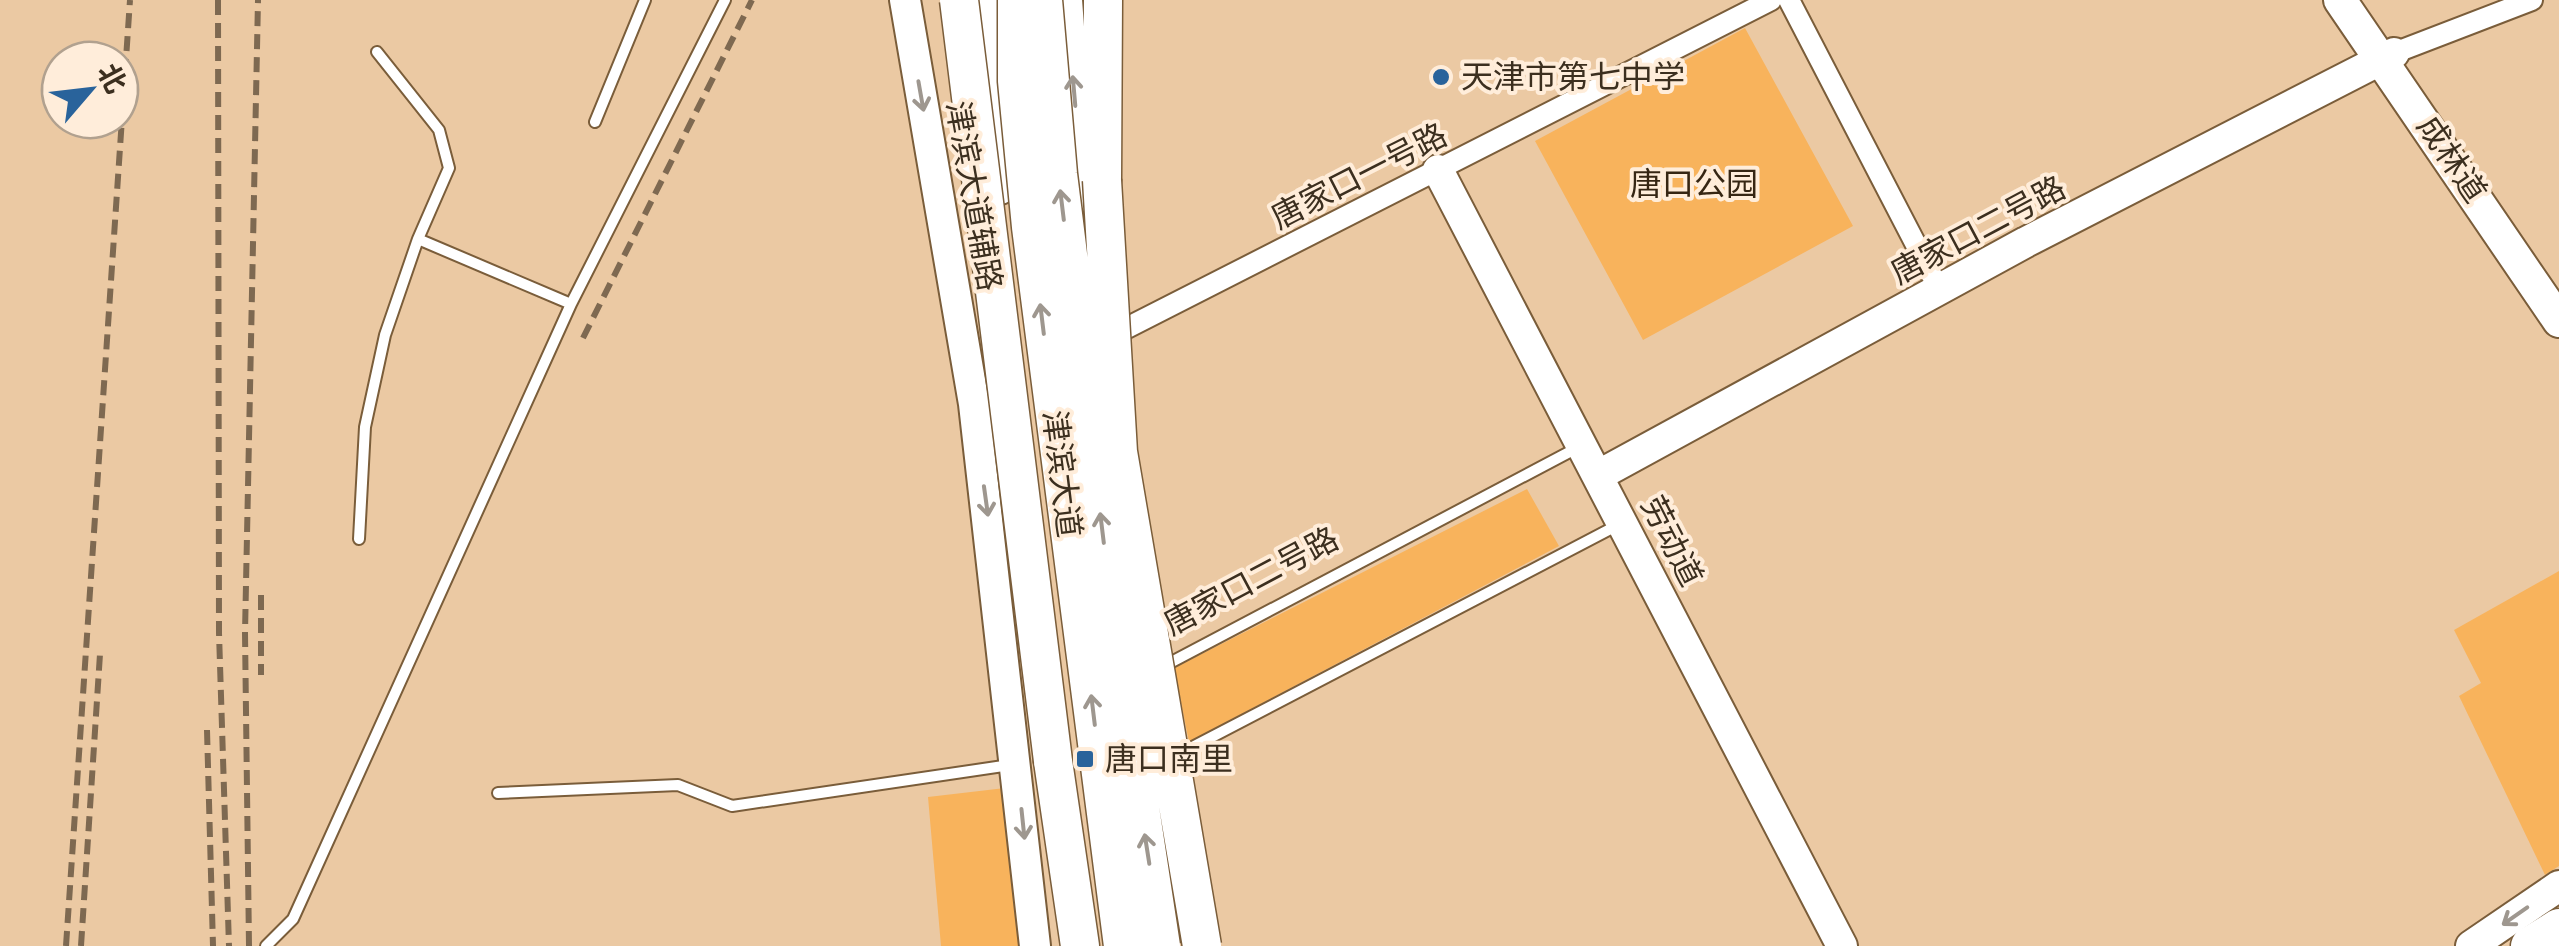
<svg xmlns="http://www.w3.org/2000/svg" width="2559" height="946" font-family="Ubuntu,'Noto Sans SC',sans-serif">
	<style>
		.green { fill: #f8b35c }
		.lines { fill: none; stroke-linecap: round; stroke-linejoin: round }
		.lane-casing { stroke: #7a5d3a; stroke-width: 14 }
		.street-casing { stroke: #7a5d3a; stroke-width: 24 }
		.secondary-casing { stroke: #7a5d3a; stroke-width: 34 }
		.primary-casing { stroke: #7a5d3a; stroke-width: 36 }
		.highway-casing { stroke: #7a5d3a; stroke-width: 41 }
		.lane { stroke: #fff; stroke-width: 10 }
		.street { stroke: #fff; stroke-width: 20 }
		.secondary { stroke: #fff; stroke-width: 30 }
		.primary { stroke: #fff; stroke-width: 32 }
		.highway { stroke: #fff; stroke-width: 38 }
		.rail { stroke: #7e6951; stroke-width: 6; stroke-dasharray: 15 8; stroke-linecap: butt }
		.highway-bridge-casing { stroke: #7a5d3a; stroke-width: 41; stroke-linecap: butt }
		.highway-bridge { stroke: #fff; stroke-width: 38 }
		.oneway { stroke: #9e978f }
		.poi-dot { fill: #29639b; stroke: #ffedda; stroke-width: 4 }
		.labels { text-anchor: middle; stroke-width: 8; stroke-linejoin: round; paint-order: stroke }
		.poi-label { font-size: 32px; fill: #3c2f1f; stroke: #ffedda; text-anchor: start }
		.street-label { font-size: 32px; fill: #3c2f1f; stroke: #ffedda }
		.park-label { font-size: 32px; fill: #362613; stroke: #ffedda }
	</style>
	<rect width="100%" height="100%" fill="#ebc9a3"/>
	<path class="green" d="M1745 28 1853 226 1643 340 1535 141Z
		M1527 489 1559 546 1189 742 1174 668Z
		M2559 571V866L2545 875 2459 696 2481 683 2454 630Z
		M1005 788 1019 946H941L928 797Z"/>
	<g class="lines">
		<g class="lane-casing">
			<path id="lane" d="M377 52 439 130 449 168 418 239
				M595 122 645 0
				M359 539 365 427 385 335 418 239 571 304
				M1164 666 1577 448
				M1181 753 1618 525
				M498 793 678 785 732 806 1010 765
				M266 946 293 919 571 304 725 0"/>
		</g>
		<g class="street-casing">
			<path id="street" d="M1789 0 1940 291
				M2394 53 2532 0
				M1105 339 1771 0"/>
		</g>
		<g class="secondary-casing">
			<path id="secondary" d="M905 0 974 404 1035 946
				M986 0 1000 189
				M1067 0 1076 122 1090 205
				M1438 170 1842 946
				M1599 475 2026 242 2394 53
				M2471 946 2559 886"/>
		</g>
		<g class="primary-casing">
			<path id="primary" d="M2340 0 2559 321"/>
		</g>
		<g class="highway-casing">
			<path id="highway" d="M1102 180 1103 0
				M1053 761 1080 946
				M2530 946 2559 928"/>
		</g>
		<use href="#lane" class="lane"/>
		<use href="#street" class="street"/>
		<use href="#secondary" class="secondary"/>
		<use href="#primary" class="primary"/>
		<use href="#highway" class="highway"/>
		<path class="rail" d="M218 0 219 633 229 946
			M583 338 752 0
			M261 595V675
			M207 730 213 946
			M66 946 130 0
			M81 946 100 654
			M249 946 245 633 258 0"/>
		<g class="highway-bridge-casing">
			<path id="highway-bridge" d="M959 0 1053 761
				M1017 0V81L1031 227 1123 946
				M1043 0 1058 174 1123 696 1161 946
				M1102 180 1118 452 1202 946"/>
		</g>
		<use href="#highway-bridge" class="highway-bridge"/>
	</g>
	<defs><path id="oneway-shaft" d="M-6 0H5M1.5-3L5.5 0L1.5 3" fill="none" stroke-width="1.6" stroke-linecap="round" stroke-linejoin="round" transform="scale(2.5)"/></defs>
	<g class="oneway">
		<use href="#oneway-shaft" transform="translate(1074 91) rotate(-95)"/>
		<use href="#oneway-shaft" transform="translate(921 96) rotate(80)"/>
		<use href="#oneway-shaft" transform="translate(1062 205) rotate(-97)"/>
		<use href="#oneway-shaft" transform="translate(1042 319) rotate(-97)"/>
		<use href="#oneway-shaft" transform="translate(986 501) rotate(82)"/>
		<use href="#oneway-shaft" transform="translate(1102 528) rotate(-97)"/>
		<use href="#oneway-shaft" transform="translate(1093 710) rotate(-97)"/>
		<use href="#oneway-shaft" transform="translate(1023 824) rotate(84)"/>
		<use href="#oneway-shaft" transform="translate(1147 849) rotate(-99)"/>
		<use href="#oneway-shaft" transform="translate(2515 916) rotate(145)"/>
	</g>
	<g class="poi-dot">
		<circle cx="1441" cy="77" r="10"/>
		<rect x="1075" y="749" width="20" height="20" rx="5"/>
	</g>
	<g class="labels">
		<g class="poi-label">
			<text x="1461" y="88">天津市第七中学</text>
			<text x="1105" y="770">唐口南里</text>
		</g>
		<g class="street-label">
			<text transform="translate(2452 159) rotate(56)" y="11">成林道</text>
			<text transform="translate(1359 176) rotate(-27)" y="11">唐家口一号路</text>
			<text transform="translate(974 196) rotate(80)" y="11">津滨大道辅路</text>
			<text transform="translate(1978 230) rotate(-28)" y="11">唐家口二号路</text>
			<text transform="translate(1062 474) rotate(83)" y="11">津滨大道</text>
			<text transform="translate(1672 541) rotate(63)" y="11">劳动道</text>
			<text transform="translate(1251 581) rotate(-28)" y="11">唐家口二号路</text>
		</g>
		<g class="park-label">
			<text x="1694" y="195">唐口公园</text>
		</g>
	</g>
	<g transform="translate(90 90) rotate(62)"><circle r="48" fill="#ffedda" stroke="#b1a18f" stroke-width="2.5"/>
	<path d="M0-8L18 38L0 25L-18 38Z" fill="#29639b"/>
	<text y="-15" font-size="28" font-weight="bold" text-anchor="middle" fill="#3c2f1f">北</text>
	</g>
</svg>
